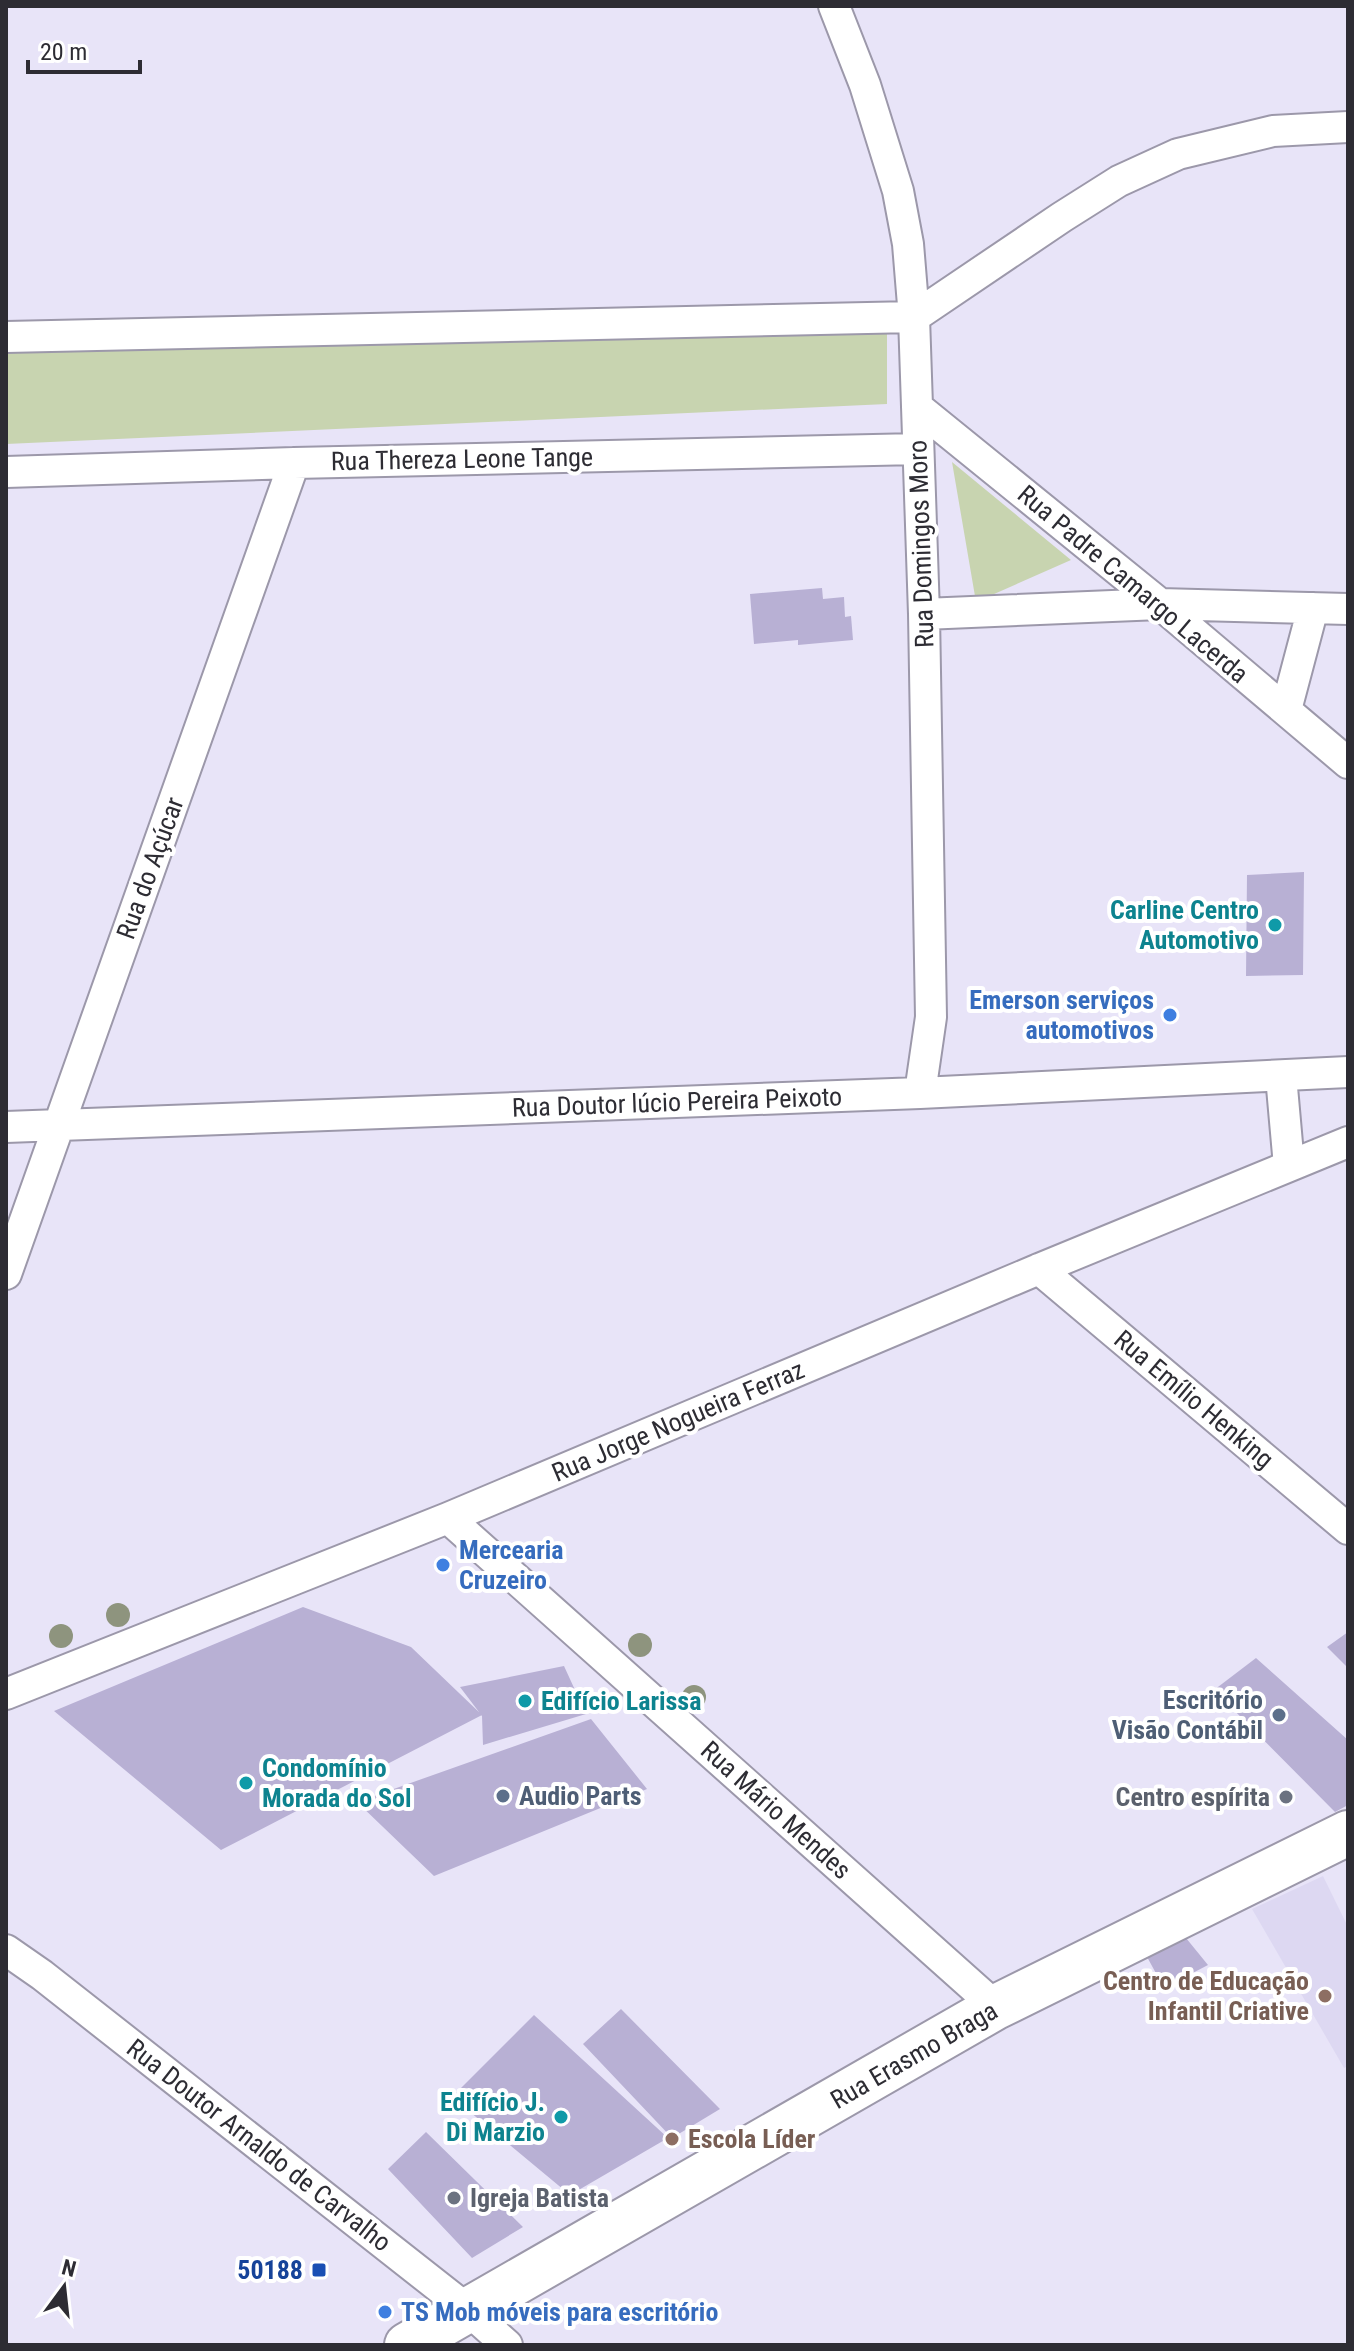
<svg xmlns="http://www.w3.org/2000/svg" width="1354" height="2351" font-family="'Roboto Condensed',sans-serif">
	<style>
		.built { fill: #ddd8f2 }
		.green { fill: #c8d4b0 }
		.building { fill: #b8b0d4 }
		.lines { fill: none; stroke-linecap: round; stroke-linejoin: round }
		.street-casing { stroke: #9c98aa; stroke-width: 34 }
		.secondary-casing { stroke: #9c98aa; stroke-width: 48 }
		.street { stroke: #fff; stroke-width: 30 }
		.secondary { stroke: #fff; stroke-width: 44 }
		.tree { fill: #8e947e }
		.culture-dot { fill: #0f9aa8; stroke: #fff; stroke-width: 3 }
		.shop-dot { fill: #3f7fe0; stroke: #fff; stroke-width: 3 }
		.service-dot { fill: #5c6f8a; stroke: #fff; stroke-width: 3 }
		.worship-dot { fill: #6b7280; stroke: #fff; stroke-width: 3 }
		.education-dot { fill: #8d6e63; stroke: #fff; stroke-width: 3 }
		.transit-dot { fill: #1a4fb4; stroke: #fff; stroke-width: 3 }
		.labels { text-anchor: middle; stroke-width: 8; stroke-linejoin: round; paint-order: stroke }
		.street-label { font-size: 26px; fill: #2d2c33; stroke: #fff }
		.culture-label { font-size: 26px; font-weight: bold; fill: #0d838f; stroke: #fff; text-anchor: end }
		.shop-label { font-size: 26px; font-weight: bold; fill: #366cbe; stroke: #fff; text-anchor: start }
		.service-label { font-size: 26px; font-weight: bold; fill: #4e5e75; stroke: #fff; text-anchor: end }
		.worship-label { font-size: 26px; font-weight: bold; fill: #5b616d; stroke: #fff; text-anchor: end }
		.education-label { font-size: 26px; font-weight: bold; fill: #785e54; stroke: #fff; text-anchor: end }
		.transit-label { font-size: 26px; font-weight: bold; fill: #164399; stroke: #fff; text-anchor: end }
	</style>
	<rect width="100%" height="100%" fill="#e8e4f8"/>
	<path class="built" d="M1323 1876 1348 1927V2066L1344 2068 1252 1909Z"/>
	<path class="green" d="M887 320V404L6 444V350Z
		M952 462 1071 560 976 602Z"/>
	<path class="building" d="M822 588 823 599 844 597 845 617 851 616 853 640 798 645V640L754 644 750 594Z
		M1304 872 1303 975 1246 976 1247 875Z
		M303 1607 411 1647 482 1715 221 1850 54 1711Z
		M1348 1632V1668L1327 1647Z
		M1256 1658 1348 1740V1805L1335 1812 1214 1690Z
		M564 1666 586 1714 483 1745 482 1716 460 1687Z
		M591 1719 647 1789 434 1876 357 1802Z
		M1186 1938 1208 1965 1164 1988 1146 1955Z
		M621 2009 720 2109 672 2138 583 2044Z
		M534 2015 668 2138 570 2195 452 2097Z
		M426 2132 523 2227 472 2258 388 2169Z"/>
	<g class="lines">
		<g class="street-casing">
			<path id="street" d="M834 6 865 85 898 191 908 244 914 317 924 614 931 1017 920 1093
				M6 337 914 317 1062 217 1119 181 1178 154 1273 131 1348 127
				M917 407 1160 604 1348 763
				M6 472 294 463 918 449
				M924 614 1160 604 1348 609
				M1286 710 1313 608
				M1281 1076 1289 1166
				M6 1127 920 1093 1348 1072
				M1039 1269 1348 1529
				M6 1274 294 463
				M448 1518 996 2007
				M6 1694 448 1518 1039 1269 1348 1142
				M6 1950 42 1975 468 2310 507 2345"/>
		</g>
		<g class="secondary-casing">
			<path id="secondary" d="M407 2345 996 2007 1348 1833"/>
		</g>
		<use href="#street" class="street"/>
		<use href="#secondary" class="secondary"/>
	</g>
	<g class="tree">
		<circle cx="118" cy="1615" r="12"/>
		<circle cx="61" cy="1636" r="12"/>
		<circle cx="640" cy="1645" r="12"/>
		<circle cx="694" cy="1697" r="12"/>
	</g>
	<g class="culture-dot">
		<circle cx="1275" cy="925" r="8"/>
		<circle cx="525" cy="1701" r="8"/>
		<circle cx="246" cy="1783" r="8"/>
		<circle cx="561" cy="2117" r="8"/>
	</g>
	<g class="shop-dot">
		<circle cx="1170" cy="1015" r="8"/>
		<circle cx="443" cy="1565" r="8"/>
		<circle cx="385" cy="2312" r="8"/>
	</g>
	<g class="service-dot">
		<circle cx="1279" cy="1715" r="8"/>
		<circle cx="503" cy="1796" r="8"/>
	</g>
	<g class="worship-dot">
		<circle cx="1286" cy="1797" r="8"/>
		<circle cx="454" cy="2198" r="8"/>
	</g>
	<g class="education-dot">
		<circle cx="1325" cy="1996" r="8"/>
		<circle cx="672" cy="2139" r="8"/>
	</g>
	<rect class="transit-dot" x="311" y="2262" width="16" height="16" rx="4"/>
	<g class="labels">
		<g class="street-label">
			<text transform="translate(462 459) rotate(-1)" y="9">Rua Thereza Leone Tange</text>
			<text transform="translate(921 544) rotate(-92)" y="9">Rua Domingos Moro</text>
			<text transform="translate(1133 584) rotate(40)" y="9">Rua Padre Camargo Lacerda</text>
			<text transform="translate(150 868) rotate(-70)" y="9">Rua do Açúcar</text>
			<text transform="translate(677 1102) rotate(-2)" y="9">Rua Doutor lúcio Pereira Peixoto</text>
			<text transform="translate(1194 1399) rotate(40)" y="9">Rua Emílio Henking</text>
			<text transform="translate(678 1421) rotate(-23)" y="9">Rua Jorge Nogueira Ferraz</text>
			<text transform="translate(776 1810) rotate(42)" y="9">Rua Mário Mendes</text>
			<text transform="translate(914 2055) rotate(-30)" y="9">Rua Erasmo Braga</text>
			<text transform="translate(259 2145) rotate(38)" y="9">Rua Doutor Arnaldo de Carvalho</text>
		</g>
		<g class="culture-label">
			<text x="1259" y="919">Carline Centro<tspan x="1259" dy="30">Automotivo</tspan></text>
			<text x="541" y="1710" text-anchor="start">Edifício Larissa</text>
			<text x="262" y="1777" text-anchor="start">Condomínio<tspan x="262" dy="30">Morada do Sol</tspan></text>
			<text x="545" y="2111">Edifício J.<tspan x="545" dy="30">Di Marzio</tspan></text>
		</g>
		<g class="shop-label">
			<text x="1154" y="1009" text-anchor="end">Emerson serviços<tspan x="1154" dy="30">automotivos</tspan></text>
			<text x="459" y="1559">Mercearia<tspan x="459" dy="30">Cruzeiro</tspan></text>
			<text x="401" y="2321">TS Mob móveis para escritório</text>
		</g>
		<g class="service-label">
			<text x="1263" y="1709">Escritório<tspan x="1263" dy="30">Visão Contábil</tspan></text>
			<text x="519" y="1805" text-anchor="start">Audio Parts</text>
		</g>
		<g class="worship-label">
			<text x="1270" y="1806">Centro espírita</text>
			<text x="470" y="2207" text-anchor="start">Igreja Batista</text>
		</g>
		<g class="education-label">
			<text x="1309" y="1990">Centro de Educação<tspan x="1309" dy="30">Infantil Criative</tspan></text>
			<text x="688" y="2148" text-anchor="start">Escola Líder</text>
		</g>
		<g class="transit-label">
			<text x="303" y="2279">50188</text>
		</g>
	</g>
	<rect width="1354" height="2351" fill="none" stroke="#2d2c33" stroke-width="16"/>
	<g transform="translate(64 2287) rotate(15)" stroke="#ffffff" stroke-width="6" paint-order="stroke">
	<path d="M0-6L14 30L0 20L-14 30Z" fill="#2d2c33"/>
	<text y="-12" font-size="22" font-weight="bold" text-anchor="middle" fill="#2d2c33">N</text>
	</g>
	<path d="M28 60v12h112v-12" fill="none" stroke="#2d2c33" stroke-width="4"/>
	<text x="40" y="60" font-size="24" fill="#2d2c33" stroke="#ffffff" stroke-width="6" paint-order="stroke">20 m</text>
</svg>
